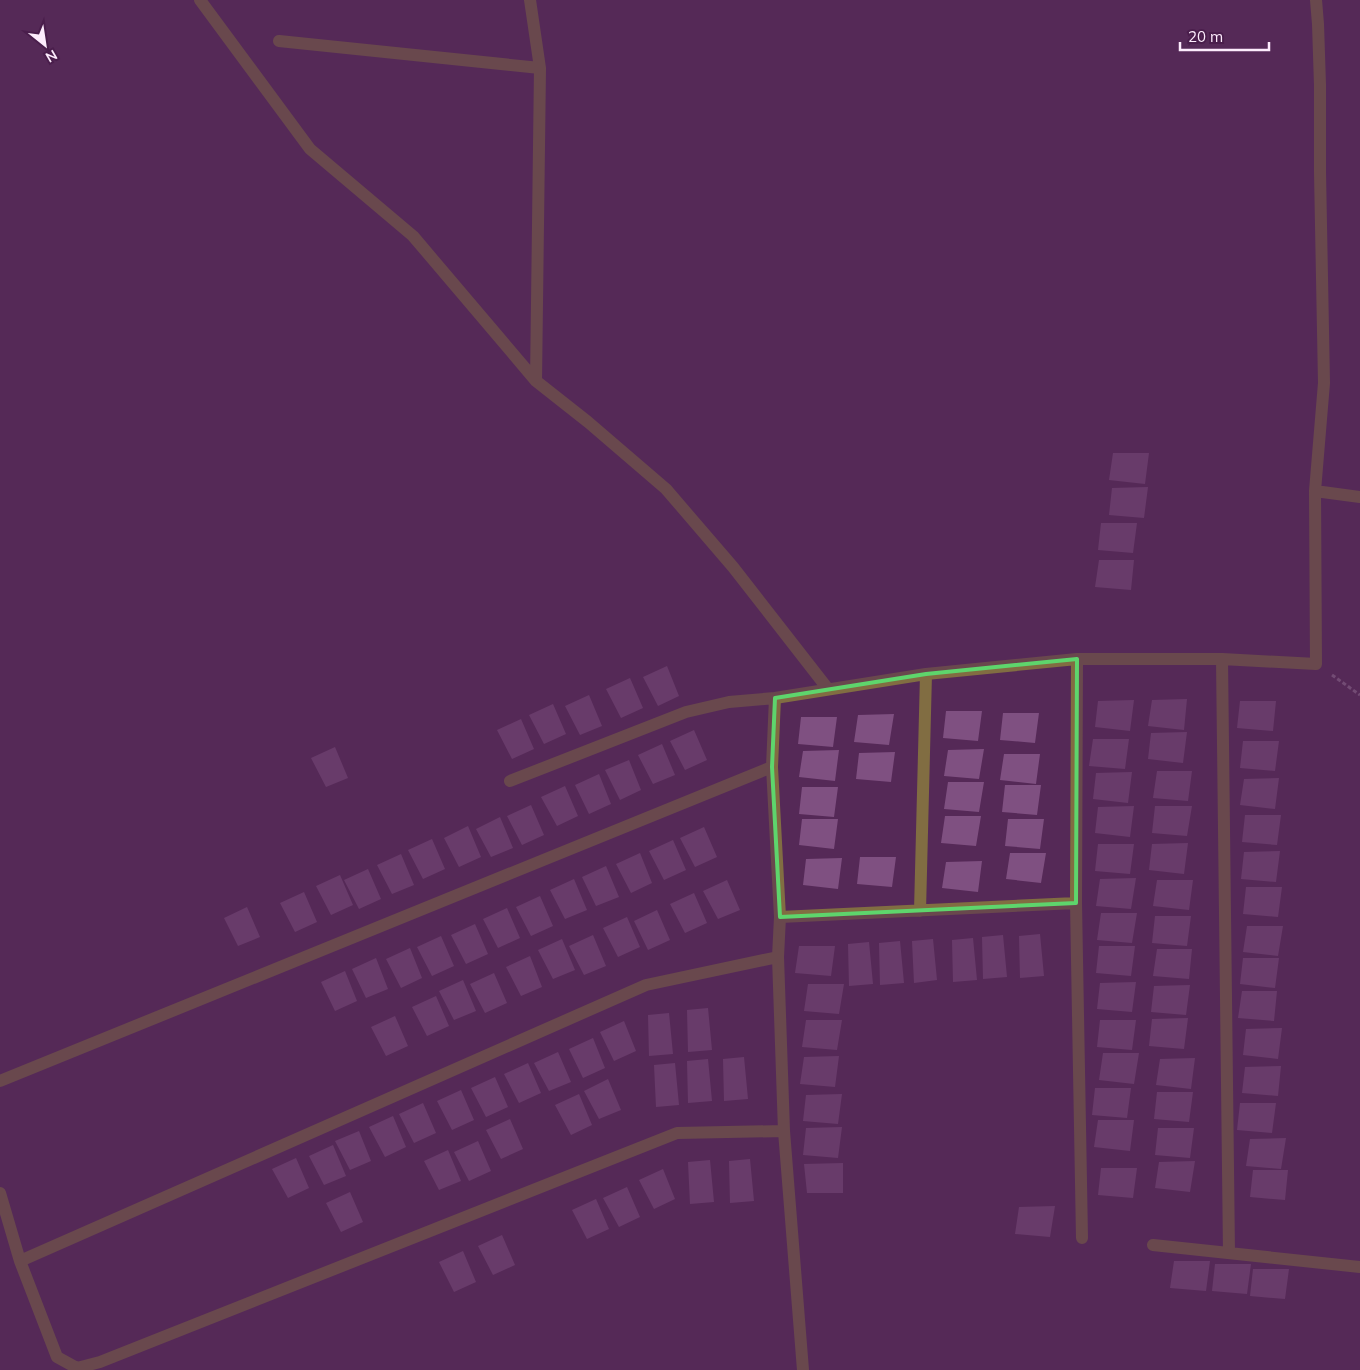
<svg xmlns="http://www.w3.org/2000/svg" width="1360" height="1370" font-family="Mulish,sans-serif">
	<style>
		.building { fill: #7f5081 }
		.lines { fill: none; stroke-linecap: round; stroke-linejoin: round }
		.path { stroke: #967497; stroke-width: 3; stroke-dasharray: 4 2.5; stroke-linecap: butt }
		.minor { stroke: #816d42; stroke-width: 12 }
		.marked { fill: none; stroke: #5ed56c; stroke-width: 4; stroke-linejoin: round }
	</style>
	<rect width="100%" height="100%" fill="#552957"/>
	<path class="building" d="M1113 453H1149L1145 484 1109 480Z
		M1148 487 1144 518 1109 515 1112 488Z
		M1101 523H1137L1133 553 1098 550Z
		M1099 560H1134L1131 590 1095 587Z
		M667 666 679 696 658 706 643 677Z
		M630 678 643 708 621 718 606 689Z
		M589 695 602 726 580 735 565 706Z
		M1187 699 1184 730 1148 726 1152 700Z
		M1134 700 1130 731 1095 727 1098 701Z
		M1240 701H1276L1273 731 1237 728Z
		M553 704 566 734 544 744 529 715Z
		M946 711H982L978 741 943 738Z
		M1003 713H1039L1035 743 1000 740Z
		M894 714 889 745 854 742 858 715Z
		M801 717H837L833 747 798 744Z
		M521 719 534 749 512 759 497 730Z
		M694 730 707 760 685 770 670 741Z
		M1187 732 1183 763 1148 759 1151 733Z
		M1093 739H1129L1125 769 1089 766Z
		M1243 741H1279L1275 771 1240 768Z
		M662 744 675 775 653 784 638 755Z
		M335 747 348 778 326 787 311 758Z
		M984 749 979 779 944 776 948 750Z
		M839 750 835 781 799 777 803 751Z
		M895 752 891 782 856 779 859 753Z
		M1004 754H1040L1036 784 1000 780Z
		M629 760 641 790 620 800 605 770Z
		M1157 771H1192L1188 801 1153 798Z
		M1132 772 1128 803 1093 799 1096 773Z
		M599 774 611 804 589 814 575 785Z
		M1279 778 1275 809 1240 805 1244 779Z
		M948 782H984L979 812 944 809Z
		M1005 785H1041L1037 815 1002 812Z
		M565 786 578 816 557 826 541 797Z
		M802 787H838L834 817 799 814Z
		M531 805 544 835 522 845 507 816Z
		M1134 806 1130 837 1095 833 1098 807Z
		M1155 806H1192L1187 836 1152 833Z
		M1245 815H1281L1277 845 1242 842Z
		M945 816H981L976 846 941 843Z
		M500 817 513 848 491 857 476 829Z
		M802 819H838L834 849 799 845Z
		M1008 819H1044L1040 849 1005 846Z
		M468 826 481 857 459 867 444 838Z
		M704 827 717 857 695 867 680 838Z
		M432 839 445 869 423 879 408 850Z
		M673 840 686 870 664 880 649 851Z
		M1188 843 1184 874 1149 870 1152 844Z
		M1098 844H1134L1130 874 1095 871Z
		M1280 851 1276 882 1241 879 1244 852Z
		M640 853 652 883 631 893 616 864Z
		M1010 853H1046L1041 883 1006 879Z
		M401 854 414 885 392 894 377 865Z
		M860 857H896L892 887 857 884Z
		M842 858 838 889 803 885 806 859Z
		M982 861 978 892 942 888 946 862Z
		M606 866 619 897 596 906 582 877Z
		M368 869 381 899 359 909 344 880Z
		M340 875 353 905 331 915 316 886Z
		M1136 878 1131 909 1096 906 1100 879Z
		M574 879 587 910 565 919 550 890Z
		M727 880 740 910 718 919 703 891Z
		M1157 880H1193L1189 910 1153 906Z
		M1246 887H1282L1278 917 1243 914Z
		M304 892 317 922 295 932 280 903Z
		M694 893 707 923 685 933 670 904Z
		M540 896 553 926 531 936 516 907Z
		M247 907 260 937 238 946 224 918Z
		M507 908 520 938 498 948 483 919Z
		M657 910 670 940 648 950 634 921Z
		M1101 913H1137L1132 943 1097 940Z
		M1155 916H1191L1187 946 1152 943Z
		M627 917 640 947 618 957 603 928Z
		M475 924 488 954 466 964 451 935Z
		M1247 926H1283L1278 956 1243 952Z
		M1040 934 1044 976 1020 978 1019 936Z
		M593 935 606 966 584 975 569 946Z
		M1003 935 1007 977 983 979 982 937Z
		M441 936 454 966 432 976 417 947Z
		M973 938 977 980 953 982 952 940Z
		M562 939 575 970 553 979 538 950Z
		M933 939 937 980 914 983 912 941Z
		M900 941 904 983 880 985 879 943Z
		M869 942 873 984 849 986 848 944Z
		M799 946H835L831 976 795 973Z
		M1099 946H1135L1131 976 1096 973Z
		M410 948 422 978 401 988 386 959Z
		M1157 949H1192L1189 979 1153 976Z
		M530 956 542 987 521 996 506 967Z
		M376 958 388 989 366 998 352 969Z
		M1243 958H1279L1275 988 1240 984Z
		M345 971 357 1001 335 1011 321 982Z
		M494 973 507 1003 485 1013 470 984Z
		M463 980 476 1011 454 1020 439 991Z
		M1136 982 1132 1012 1097 1009 1100 983Z
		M808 984H844L839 1014 804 1011Z
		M1190 985 1186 1015 1151 1012 1154 986Z
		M1242 991H1277L1274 1021 1238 1018Z
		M436 996 449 1026 427 1036 412 1007Z
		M708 1008 712 1050 688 1052 687 1010Z
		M669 1013 673 1054 649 1056 648 1015Z
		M395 1016 408 1046 386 1056 371 1027Z
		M1188 1018 1184 1049 1149 1046 1152 1019Z
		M806 1020H842L837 1050 802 1047Z
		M1100 1020H1136L1132 1050 1097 1047Z
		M624 1021 636 1051 614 1061 600 1032Z
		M1282 1028 1278 1059 1243 1055 1246 1029Z
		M593 1038 605 1068 583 1078 569 1049Z
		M558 1052 571 1082 549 1091 534 1063Z
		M1103 1053H1139L1134 1084 1099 1080Z
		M839 1056 835 1087 800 1084 804 1057Z
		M744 1057 748 1099 724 1101 723 1059Z
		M1195 1058 1191 1089 1156 1085 1160 1059Z
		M708 1059 712 1101 688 1103 687 1061Z
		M528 1063 541 1093 519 1103 504 1074Z
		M675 1063 679 1105 656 1107 654 1065Z
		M1281 1066 1278 1096 1242 1093 1245 1067Z
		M495 1077 508 1107 486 1117 471 1088Z
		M608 1079 621 1110 599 1119 584 1091Z
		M1095 1088H1131L1127 1118 1092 1115Z
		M461 1090 474 1120 452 1130 437 1101Z
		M1157 1092H1193L1189 1122 1154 1119Z
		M579 1094 592 1125 571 1135 555 1105Z
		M842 1094 838 1124 803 1121 806 1095Z
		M423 1103 436 1133 414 1143 399 1114Z
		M1240 1103H1276L1272 1133 1237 1130Z
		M393 1116 406 1147 385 1157 369 1127Z
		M510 1119 523 1149 501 1159 486 1130Z
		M1098 1120H1134L1130 1151 1094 1147Z
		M842 1127 838 1158 803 1155 806 1128Z
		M1158 1128H1194L1190 1158 1155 1155Z
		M359 1131 371 1161 350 1170 335 1141Z
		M1286 1138 1281 1169 1246 1166 1250 1139Z
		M478 1141 491 1171 469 1181 454 1152Z
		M333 1145 346 1176 324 1185 309 1156Z
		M448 1150 461 1181 439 1190 424 1161Z
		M296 1158 309 1188 288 1198 272 1169Z
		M750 1159 754 1201 730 1203 729 1161Z
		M710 1160 714 1202 690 1204 688 1162Z
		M1195 1161 1190 1192 1155 1188 1159 1162Z
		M843 1163V1193H807L804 1164Z
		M1101 1168H1137L1133 1198 1098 1195Z
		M663 1169 675 1199 654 1209 639 1180Z
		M1253 1170H1288L1285 1200 1250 1197Z
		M627 1187 640 1217 619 1227 603 1198Z
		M350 1192 363 1222 341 1232 326 1203Z
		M596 1199 609 1229 587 1239 572 1210Z
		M1055 1206 1050 1237 1015 1234 1019 1207Z
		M502 1235 515 1265 493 1275 478 1246Z
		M463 1251 476 1282 454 1292 439 1262Z
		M1174 1261H1210L1206 1291 1170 1288Z
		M1215 1264H1251L1247 1294 1212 1291Z
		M1253 1269H1289L1285 1299 1250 1296Z"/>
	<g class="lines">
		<path class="path" d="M1332 675 1360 695"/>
		<path class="minor" d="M200 0 310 149 413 236 536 381 588 422 666 489 733 567 828 689
			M530 0 540 68 536 381
			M1316 0 1318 24 1320 85V172L1324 383 1315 491 1360 497
			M279 41 540 68
			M1077 659 1076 903 1082 1238
			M1222 659 1229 1253
			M510 781 686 712 729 702 775 698
			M920 911 926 674
			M780 917 1076 903
			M0 1081 772 767
			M0 1193 20 1261 57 1357 77 1368 100 1362 677 1133 784 1131
			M1153 1245 1360 1267
			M20 1261 646 985 778 957
			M803 1370 784 1131 778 957 780 917 772 767 775 698 926 674 1077 659H1222L1316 664 1315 491"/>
	</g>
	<path d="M0 0H1360V1370H0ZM1077 659 1076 903 780 917 772 767 775 698 926 674Z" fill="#552957" fill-opacity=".55" fill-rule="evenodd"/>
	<path class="marked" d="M1077 659 1076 903 780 917 772 767 775 698 926 674Z"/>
	<g transform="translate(45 45) rotate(150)" stroke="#4a1e4c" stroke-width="4" paint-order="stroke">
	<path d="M0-4L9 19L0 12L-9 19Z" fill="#fdecfd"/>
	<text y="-8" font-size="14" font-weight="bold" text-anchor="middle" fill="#fdecfd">N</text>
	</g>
	<path d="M1180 42v8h89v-8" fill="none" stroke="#fdecfd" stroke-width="2.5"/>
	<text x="1188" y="42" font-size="15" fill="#fdecfd" stroke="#4a1e4c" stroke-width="4" paint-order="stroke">20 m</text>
</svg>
